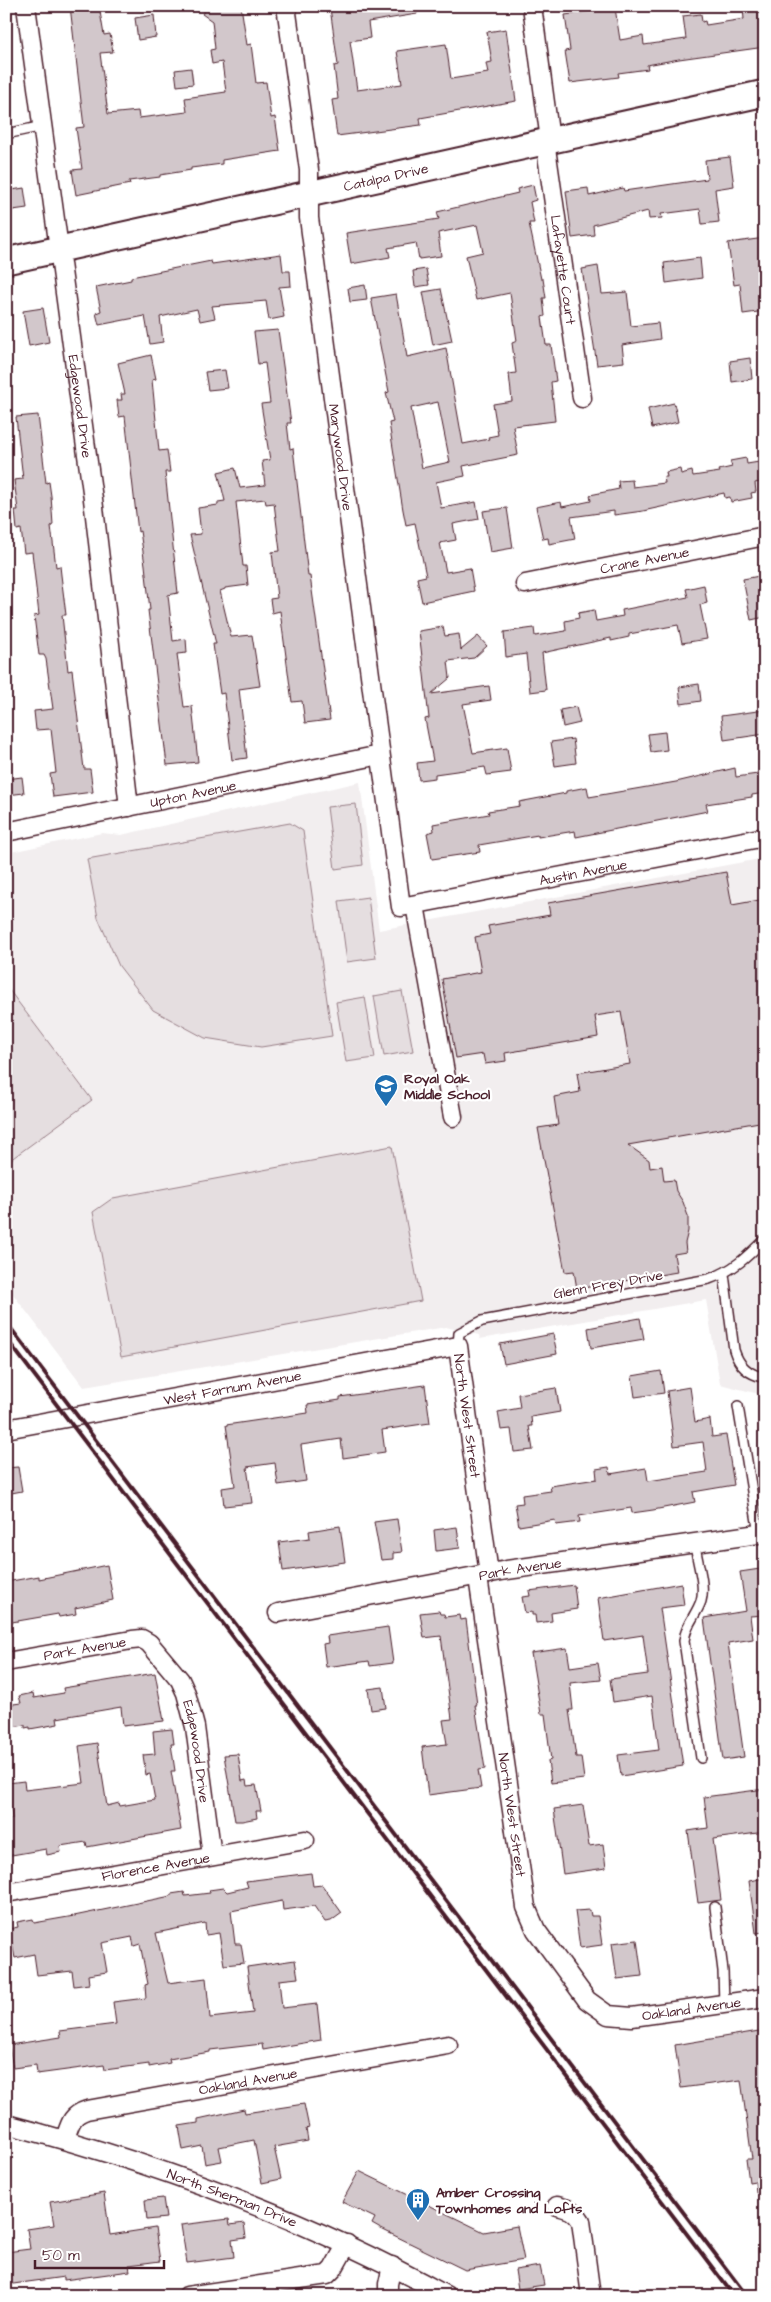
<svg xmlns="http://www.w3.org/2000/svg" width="771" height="2302" font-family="'Architects Daughter',sans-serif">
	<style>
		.built { fill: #f2eeef }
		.green { fill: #e5dee0; stroke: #987e86 }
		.building { fill: #d2c7cb; stroke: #4a1f2b; fill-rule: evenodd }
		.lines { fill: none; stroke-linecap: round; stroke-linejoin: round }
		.lane-casing { stroke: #4a1f2b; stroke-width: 12 }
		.street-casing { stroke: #4a1f2b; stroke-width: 21 }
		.secondary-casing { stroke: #4a1f2b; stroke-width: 29 }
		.lane { stroke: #fff; stroke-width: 9 }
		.street { stroke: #fff; stroke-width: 18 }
		.secondary { stroke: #fff; stroke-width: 25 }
		.rail { stroke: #4a1f2b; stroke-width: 4 }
		.labels { text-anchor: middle; stroke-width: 4.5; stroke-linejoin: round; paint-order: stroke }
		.street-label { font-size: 14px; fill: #4a1f2b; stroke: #fff }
		.poi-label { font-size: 14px; font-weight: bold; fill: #4a1f2b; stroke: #fff; text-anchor: start }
	</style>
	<rect width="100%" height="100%" fill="#fff"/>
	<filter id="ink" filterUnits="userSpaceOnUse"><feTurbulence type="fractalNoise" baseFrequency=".02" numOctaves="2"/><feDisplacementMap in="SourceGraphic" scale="10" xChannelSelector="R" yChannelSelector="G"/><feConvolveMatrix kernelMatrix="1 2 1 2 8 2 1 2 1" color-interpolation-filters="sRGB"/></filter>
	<g filter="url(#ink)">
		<path class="built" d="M360 782 379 930 765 858V1393L759 1394 720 1384 706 1300 480 1339 479 1335 446 1327 84 1387 6 1285V853L102 833 121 835Z"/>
		<path class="green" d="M356 804 363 865 335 869 327 807Z
			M290 823 303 831 332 1036 261 1047 205 1038 153 1010 119 966 98 918 87 859Z
			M368 897 376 958 347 962 339 901Z
			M6 986 92 1100 6 1163Z
			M402 991 413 1051 384 1056 374 996Z
			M365 997 375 1058 346 1062 336 1002Z
			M392 1146 421 1301 121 1357 93 1212 113 1198Z"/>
		<path class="building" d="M70 6H99L104 35 110 34 113 52 100 53 108 114 138 111 139 118 187 112 185 98 226 92 222 62 212 64 210 50 215 49 212 21 202 14 208 6H241L247 45 251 44 256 83 266 82 271 118 275 117 280 151 222 160V164L191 168V170L160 175V177L129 181 130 184 76 195 72 170 82 169 76 128 84 127Z
			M338 6H416L417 14 368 22 370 38 350 41 357 90 402 84 397 51 446 44 451 79 488 73 486 63 492 62 487 32 506 29 516 101 420 118 421 125 337 136 332 100 338 99 334 66 338 65 330 8Z
			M746 6H765V47L679 59 647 65 648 69 618 73 619 77 570 83 565 51 570 50 565 15 615 8 620 40 643 36 644 45 686 39 683 16 701 14 702 22 705 21 706 25 744 19 743 9H746Z
			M154 15 156 37 138 40 135 18Z
			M191 68 193 84 177 86 175 70Z
			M730 157 734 186 715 189 719 222 702 224 700 209 661 214 662 218 649 219 648 211 593 225 594 235 572 238 566 191 588 188 589 196 623 188 624 191 707 179 705 160Z
			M533 185 536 200 530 202 534 223H529L541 279H543L546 298H543L545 316 542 317 546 345H551L556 381 551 382 555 421 513 426 518 455 463 466 465 476 436 482 441 508 476 502 479 519 453 524 456 540 440 543 446 572 470 568 474 591 422 602 417 578 426 576 415 523 406 525 403 510 389 423 393 422 386 393 389 392 371 298 396 294 407 357 446 348 463 444 489 439 488 437 498 435 493 404 512 401 509 374 516 373 512 343 517 341 510 293 476 300 466 256 483 252 477 225 438 233 441 256 419 259 416 243 388 248 390 257 351 264 346 233 439 219 437 212 518 193 517 189ZM438 402 450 462 422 468 411 408Z
			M24 188 27 208 6 211V191Z
			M765 238V311L743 314 740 284 734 285 728 243Z
			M281 254 283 271H290L291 286 279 287 284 317 269 320 266 301 212 306 215 318 200 321 197 309 160 317 163 342 150 344 145 316 99 325 96 313 101 311 96 287 131 280V277L211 261 212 264Z
			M700 258 702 278 666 283 664 263Z
			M598 266 602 294 627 292 631 326 658 323 660 339 622 345 624 362 597 365 582 269Z
			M426 269 429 285 415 287 413 271Z
			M365 285 367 300 350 302 348 288Z
			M441 289 452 341 433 345 423 292Z
			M43 308 49 342 29 346 23 311Z
			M278 330 291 423H287L290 449 293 448 308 576H310L330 720 305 723 302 701 292 702 280 611 272 613 270 599 277 598 272 552 280 551 274 503 266 504 265 499 236 502 243 566H246L248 585 225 588V589L220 591 231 637 252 635 260 686 239 689 247 758 232 760 224 693 220 694 215 659 213 644H216L190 535 201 534 198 508 218 505V502L225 501 218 472 235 468 240 488 265 485 262 461 270 460 261 404 270 403 265 363 258 364 254 332Z
			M151 355 156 379 152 380 159 451 167 450 170 472H165L178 593 168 595 173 641 186 639 187 653 177 654 184 707 192 706 198 762 167 765 148 610H150L145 565 140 531 138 532 125 416 119 417 117 400H122L121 394H125L118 363Z
			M750 358 752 379 732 382 730 361Z
			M225 370 228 388 208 390 205 372Z
			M674 403 678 422 652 428 648 409Z
			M38 415 46 483 49 482 51 496 53 525 51 526 56 567 60 566 61 575 66 615H62L68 671 72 670 84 769H90L93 792 53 797 50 774 56 773 51 729 36 730 34 711 53 709 46 659 44 655H39L34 616 39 615 32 552 24 553 21 529 17 530 15 510H18L14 480 23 479 16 417Z
			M746 458 747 464 765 461V481L755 483 756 492 751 493 752 498 731 502 730 497 725 498 724 493 643 511 614 515V511L571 517 575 539 549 544 548 538 543 539 536 507 561 502 562 507 591 501 590 495 619 489 618 481 632 480 633 487 665 483 664 477H667L666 472 680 469 681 474 692 471 693 476 720 472 719 470 732 467 730 461Z
			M507 508 513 548 490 552 483 511Z
			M765 575V617L751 620 743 579Z
			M704 585 707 603 700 605 707 639 682 643 678 625 629 634V637L611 641V638L542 653 546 690 530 692 526 654 506 657 504 632 534 628 535 636 566 631 565 621 579 618 578 613 594 610 596 621 623 616 622 610 688 597 686 589Z
			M443 627 445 636 459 634 461 650 478 636 487 646 474 658 448 661 450 678 431 694 489 686 491 700 463 704 473 753 507 748 511 772 487 775 485 767 435 774V778L419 780 417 763 433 761 425 719 429 718 419 631Z
			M699 684 701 701 681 704 679 687Z
			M576 707 580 723 563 727 560 710Z
			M765 710V734L724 740 721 716Z
			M665 732 667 750 651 752 648 734Z
			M573 739 576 763 555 766 551 742Z
			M735 768 736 777 765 773V793L752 795V797L706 804 708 811 576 837 575 831 538 837V835L479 845 480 852 432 859 427 833 434 831 433 824 489 814 488 811 520 806 519 802 566 793V791L587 787 589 797 676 782Z
			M22 777 24 793 7 795 6 779Z
			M726 872 732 905 765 899V1121L628 1145 649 1160 650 1168 662 1166 664 1181 674 1180 676 1191 683 1202 688 1216V1231L685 1243 686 1252 674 1254 677 1272 577 1289 574 1271 565 1272 538 1128 558 1125 554 1097 580 1092 577 1073 630 1064 621 1012 595 1016 598 1037 505 1053 506 1061 485 1064 483 1054 456 1058 442 979 481 972 475 937 490 934 488 926 550 915 548 903Z
			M640 1318 644 1339 591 1348 588 1328Z
			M553 1334 557 1354 504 1364 500 1344Z
			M661 1371 664 1393 635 1397 632 1376Z
			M425 1385 430 1423 382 1430 385 1452 343 1458 341 1439 301 1445 306 1481 278 1485 275 1463 247 1467 252 1503 224 1506 222 1488 235 1486 226 1425 308 1413 307 1405 340 1400V1397Z
			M690 1387 695 1422 710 1419 712 1437 726 1435 734 1485 693 1492 695 1502 653 1510 632 1513 631 1508 579 1516 580 1522 556 1525 555 1520 519 1526 515 1504 523 1503 522 1495 551 1491 550 1486 597 1479 596 1469 609 1467 610 1474 646 1468 648 1481 707 1472 703 1442 674 1446 667 1391Z
			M556 1388 560 1412 531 1417 532 1426H529L533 1450 514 1452 511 1429 501 1430 498 1412 520 1408 518 1394Z
			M18 1467 22 1491 6 1494V1468Z
			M397 1519 402 1552 393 1553V1559L381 1560 374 1522Z
			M340 1526 345 1562 283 1571 279 1542 310 1538 309 1531Z
			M457 1527 460 1548 436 1551 434 1530Z
			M107 1565 113 1600 75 1608 76 1614 59 1617 58 1614 12 1622 6 1582 39 1576V1579Z
			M760 1569 765 1615 750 1616 753 1639 728 1643 744 1757 723 1760 704 1618 746 1611 740 1572Z
			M681 1583 684 1605 660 1608 683 1766 621 1776 618 1755 659 1750 652 1696 613 1702 610 1679 648 1674 643 1635 604 1641 598 1598Z
			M574 1585 577 1609 551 1613 552 1621 536 1623 535 1615H532V1612L525 1613 522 1597 530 1596 529 1591Z
			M439 1611 440 1614H444L445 1617 460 1615 461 1620 466 1619 477 1705H475L485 1769 478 1770 481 1788 428 1795 422 1747 447 1744 443 1720 452 1719 441 1636 424 1638 420 1613Z
			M388 1627 393 1663 370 1666 369 1661 326 1667 323 1644 328 1643 327 1636Z
			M567 1648 570 1667 598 1663 601 1680 570 1683 573 1710H569L576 1757H581L584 1779 551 1783 548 1761 551 1760 545 1714H541L531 1653Z
			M155 1673 164 1721 123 1726 121 1707 57 1718 58 1724 30 1729V1727L25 1728V1725L6 1728V1705L21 1703 19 1696 33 1693 34 1698 64 1693 63 1688Z
			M383 1687 386 1708 371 1710 368 1689Z
			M172 1729 174 1744H171L175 1771H171L181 1830 87 1847 86 1842 60 1846 61 1852 47 1855 46 1849 6 1856V1820L12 1819 8 1783 24 1781 25 1790 84 1783 79 1746 97 1743 107 1806 119 1803 120 1806 155 1800 150 1774 146 1775 143 1755 155 1754 153 1731Z
			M238 1754 242 1781 246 1780 247 1786 256 1785 261 1811H256L257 1818 242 1821H235L224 1755Z
			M765 1789V1832L713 1839 721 1900 698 1903 688 1831 708 1828 704 1797Z
			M583 1805 589 1846 603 1844 606 1868 563 1874 554 1809Z
			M311 1873 313 1886 322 1885 342 1913 331 1921 325 1922 314 1906 283 1910 282 1901 231 1911 235 1944H241L244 1963 224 1965 219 1933 206 1935 205 1923 156 1933 168 1983 206 1978 210 2018 253 2013 247 1967 295 1960 298 1978 279 1980 282 2008 317 2004 321 2040 263 2050 262 2044 210 2050V2052L169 2059 170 2063 149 2067V2064L105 2070 104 2065 37 2074 36 2065 13 2068 9 2045 61 2037 60 2031 116 2024 113 2002 146 1998 145 1985 148 1984 140 1944 134 1946 132 1937 102 1943 107 1972 88 1975 89 1984 74 1986 72 1971 37 1975 34 1954 15 1958 9 1929 18 1927 17 1922 33 1919 34 1923 74 1916 171 1896V1894L184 1892 185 1896 210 1893 209 1890 223 1888 227 1892 248 1887 246 1881Z
			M765 1878V1932L756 1933 749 1881Z
			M590 1910 591 1916H598L602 1945 580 1948 575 1911Z
			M637 1940 642 1976 617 1979 612 1943Z
			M765 2030V2193H756L755 2181 749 2182 746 2159H752L741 2080 681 2088 675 2045Z
			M304 2104 309 2128 306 2129 308 2141 274 2147 281 2179 262 2183 254 2140 219 2147 222 2161 205 2164 202 2146 183 2150 179 2126 198 2123V2119L244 2109 245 2113Z
			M359 2171 484 2232 517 2226 524 2260 465 2270 379 2228 372 2224 375 2218 342 2202Z
			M104 2193 110 2235 155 2228 160 2261 129 2265 130 2271 64 2280V2277L6 2285V2252L30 2249 27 2229 54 2225 50 2202Z
			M163 2198 166 2218 147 2220 145 2200Z
			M229 2219 230 2225 244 2223 246 2238 232 2240 234 2257 187 2263 181 2225Z
			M540 2266 544 2285 518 2289 515 2270Z"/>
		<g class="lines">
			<g class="lane-casing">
				<path id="lane" d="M6 134 43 126
					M724 1274 734 1350C739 1366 748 1374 765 1378
					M458 1346 459 1333 482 1321 709 1279C733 1271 748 1256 765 1239
					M738 1406 759 1534
					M695 1543C696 1560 706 1584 701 1601 696 1616 686 1623 684 1641L701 1758
					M715 1907 723 1971 724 2004"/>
			</g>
			<g class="street-casing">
				<g id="street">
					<path id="s1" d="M26 6 93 499 129 807"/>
					<path id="s2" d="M286 6 309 170V218L401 907 765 837"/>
					<path d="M532 6 550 140"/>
					<path id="s3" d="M545 141 582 398"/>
					<path id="s4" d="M525 584 765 536"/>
					<path id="s5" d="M6 832 380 755"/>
					<path d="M415 905 453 1117"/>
					<path id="s6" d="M6 1429 458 1346 489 1574"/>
					<path id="s7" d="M478 1577 526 1907 536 1930 587 2000 608 2015 632 2017 765 1998"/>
					<path id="s8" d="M278 1613 507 1570 765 1533"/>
					<path id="s9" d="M6 1662 132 1640 142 1639 149 1643 180 1680 186 1693 195 1727 212 1856"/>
					<path id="s10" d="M6 1893 305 1840"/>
					<path id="s11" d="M6 2124C159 2164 309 2220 447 2296"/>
					<path id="s12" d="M65 2139C70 2124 71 2115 87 2110L448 2045"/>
					<path d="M557 2206C569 2209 574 2210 581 2221L591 2296"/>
					<path d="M187 2296 327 2275 333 2269 347 2244"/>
					<path d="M388 2296V2284L392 2266"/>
				</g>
			</g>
			<g class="secondary-casing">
				<g id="secondary">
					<path id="s13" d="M6 261 765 93"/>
				</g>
			</g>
			<use href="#lane" class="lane"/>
			<use href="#street" class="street"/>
			<use href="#secondary" class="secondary"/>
			<path class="rail" d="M6 1322 747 2296
				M6 1338 734 2296"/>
		</g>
	</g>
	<defs>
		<g id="school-pin" transform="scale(1.25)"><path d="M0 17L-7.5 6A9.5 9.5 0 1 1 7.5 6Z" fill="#1f6fb2" stroke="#fff"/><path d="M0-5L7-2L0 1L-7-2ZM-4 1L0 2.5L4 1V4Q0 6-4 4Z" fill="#fff"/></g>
		<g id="building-pin" transform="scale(1.25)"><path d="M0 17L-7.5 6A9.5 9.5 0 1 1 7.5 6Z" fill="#1f6fb2" stroke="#fff"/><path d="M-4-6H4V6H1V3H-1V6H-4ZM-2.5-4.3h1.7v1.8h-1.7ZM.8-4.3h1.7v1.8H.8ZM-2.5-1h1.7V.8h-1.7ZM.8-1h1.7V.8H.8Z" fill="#fff"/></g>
	</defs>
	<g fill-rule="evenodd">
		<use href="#school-pin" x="386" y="1086"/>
		<use href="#building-pin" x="418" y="2200"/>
	</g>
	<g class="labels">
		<g class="street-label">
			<text dy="5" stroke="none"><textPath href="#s13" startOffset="389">Catalpa Drive</textPath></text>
			<text dy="5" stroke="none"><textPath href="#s3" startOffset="130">Lafayette Court</textPath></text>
			<text dy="5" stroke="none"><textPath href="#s1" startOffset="404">Edgewood Drive</textPath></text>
			<text dy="5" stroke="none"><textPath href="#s2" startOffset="455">Marywood Drive</textPath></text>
			<text dy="5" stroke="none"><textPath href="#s4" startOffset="122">Crane Avenue</textPath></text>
			<text dy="5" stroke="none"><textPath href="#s5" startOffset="191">Upton Avenue</textPath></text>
			<text dy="5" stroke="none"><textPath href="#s2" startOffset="1094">Austin Avenue</textPath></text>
			<text transform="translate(608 1284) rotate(-10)" y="5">Glenn Frey Drive</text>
			<text dy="5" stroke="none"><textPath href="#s6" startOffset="230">West Farnum Avenue</textPath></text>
			<text dy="5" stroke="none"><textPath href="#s6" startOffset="530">North West Street</textPath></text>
			<text dy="5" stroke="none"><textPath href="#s8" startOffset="246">Park Avenue</textPath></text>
			<text dy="5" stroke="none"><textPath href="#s9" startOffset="80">Park Avenue</textPath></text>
			<text dy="5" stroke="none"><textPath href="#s9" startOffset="268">Edgewood Drive</textPath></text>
			<text dy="5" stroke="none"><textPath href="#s7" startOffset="240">North West Street</textPath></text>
			<text dy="5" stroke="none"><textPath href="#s10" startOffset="152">Florence Avenue</textPath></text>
			<text dy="5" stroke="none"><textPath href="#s7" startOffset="555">Oakland Avenue</textPath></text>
			<text dy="5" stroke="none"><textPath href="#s12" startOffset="202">Oakland Avenue</textPath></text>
			<text dy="5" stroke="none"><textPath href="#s11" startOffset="238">North Sherman Drive</textPath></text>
		</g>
		<g class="poi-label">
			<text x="404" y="1083">Royal Oak<tspan x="404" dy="16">Middle School</tspan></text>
			<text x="436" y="2197">Amber Crossing<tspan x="436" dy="16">Townhomes and Lofts</tspan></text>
		</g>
	</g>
	<rect width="771" height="2302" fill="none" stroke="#fff" stroke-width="25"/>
	<rect x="12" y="12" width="746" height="2277" fill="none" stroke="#4a1f2b" stroke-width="2" filter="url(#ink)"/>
	<path d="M35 2260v8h129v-8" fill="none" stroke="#4a1f2b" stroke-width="2.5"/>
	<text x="42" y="2260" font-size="15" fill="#4a1f2b" stroke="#ffffff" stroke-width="4" paint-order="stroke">50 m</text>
</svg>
